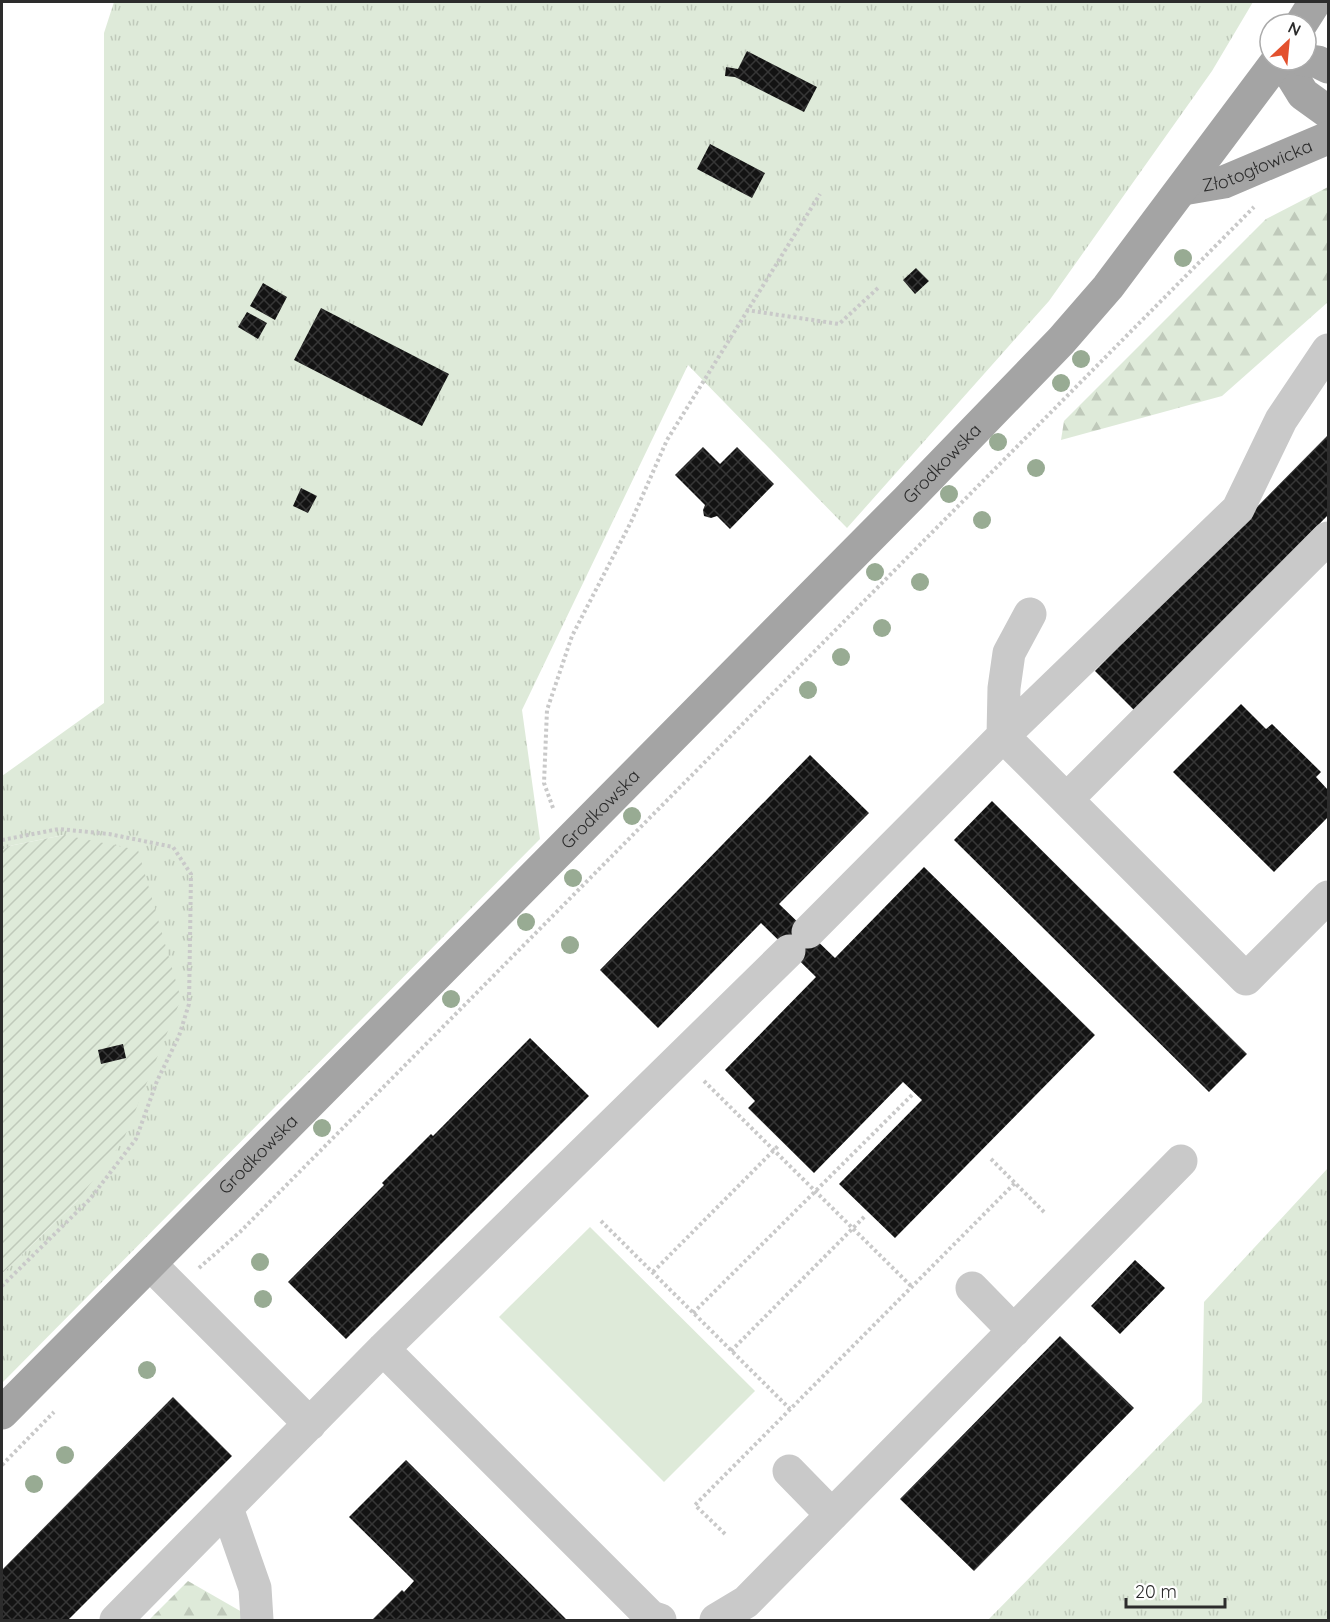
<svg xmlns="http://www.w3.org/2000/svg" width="1330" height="1622" font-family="Quicksand,sans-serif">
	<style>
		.grass { fill: url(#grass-tufts) }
		.forest { fill: url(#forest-firs) }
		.garden { fill: url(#garden-furrows) }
		.pitch { fill: #deead9 }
		.building { fill: url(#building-cross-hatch) }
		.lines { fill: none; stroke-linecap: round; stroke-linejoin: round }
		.path { stroke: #c9c9c9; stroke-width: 4; stroke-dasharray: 3 3; stroke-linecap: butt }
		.minor { stroke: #c9c9c9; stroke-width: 33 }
		.major { stroke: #a4a4a4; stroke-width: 33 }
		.tree { fill: #98ab93 }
		.labels { text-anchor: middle; stroke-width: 6; stroke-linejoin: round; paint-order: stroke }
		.street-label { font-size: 18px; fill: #2c2c2c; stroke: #fff }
	</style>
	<defs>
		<pattern id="grass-tufts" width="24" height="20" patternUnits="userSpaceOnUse" patternTransform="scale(1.5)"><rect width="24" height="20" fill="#deead9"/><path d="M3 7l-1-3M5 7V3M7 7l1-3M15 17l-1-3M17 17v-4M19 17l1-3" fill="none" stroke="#bfc9ba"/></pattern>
		<pattern id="forest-firs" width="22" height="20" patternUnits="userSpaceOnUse" patternTransform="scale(1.5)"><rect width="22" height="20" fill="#deead9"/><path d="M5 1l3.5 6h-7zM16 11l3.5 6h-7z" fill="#bfc9ba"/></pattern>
		<pattern id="garden-furrows" width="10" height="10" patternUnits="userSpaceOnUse" patternTransform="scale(1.5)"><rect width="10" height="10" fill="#deead9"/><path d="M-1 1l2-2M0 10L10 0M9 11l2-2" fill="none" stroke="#bfc9ba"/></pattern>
		<pattern id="building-cross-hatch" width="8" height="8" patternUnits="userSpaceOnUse" patternTransform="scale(1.5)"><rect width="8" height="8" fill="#131313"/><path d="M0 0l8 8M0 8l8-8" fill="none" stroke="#363636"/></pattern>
	</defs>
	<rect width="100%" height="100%" fill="#fff"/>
	<path class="grass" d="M114 2H1253L1212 71 1049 301 847 528 688 365 522 710 540 839 2 1383V1274L78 1200 64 835 9 846 2 850V776L104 703V33Z
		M1328 1168V1620H988L1202 1402 1204 1302Z"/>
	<path class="forest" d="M1328 187V302L1222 396 1061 440 1064 421 1266 219Z
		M188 1581 242 1612V1620H149Z"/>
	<path class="garden" d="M64 835 138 850 181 999 123 1141 78 1200 2 1274V850L9 846Z"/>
	<path class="pitch" d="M590 1227 755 1391 664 1482 499 1317Z"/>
	<path class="building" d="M747 51 817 87 804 112 735 77 725 76 726 67 738 69Z
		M710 144 765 173 752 198 697 169Z
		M916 268 929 281 915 294 903 280Z
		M263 283 287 297 275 320 250 306Z
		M321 308 449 374 422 426 294 360Z
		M247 312 267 323 258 339 238 327Z
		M1328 435V515L1135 711 1095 671Z
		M703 447 720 464 737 447 774 484 730 529 717 516 711 518 704 516 703 510 705 505 675 475Z
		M301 488 317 496 308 513 293 506Z
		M1241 704 1266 729 1272 724 1321 772 1316 777 1328 790V817L1274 872 1173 772Z
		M810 755 869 813 779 904 835 958 924 867 1095 1035 895 1238 839 1184 922 1100 903 1082 814 1173 748 1108 755 1101 725 1070 816 977 761 923 658 1028 600 970Z
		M992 801 1247 1054 1209 1092 954 840Z
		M530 1038 589 1096 346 1339 288 1282 384 1185 382 1183 431 1134 433 1136Z
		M123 1044 126 1058 101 1064 98 1050Z
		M1135 1260 1165 1288 1120 1334 1091 1306Z
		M1060 1336 1134 1408 974 1571 900 1499Z
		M173 1397 232 1456 68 1620H2V1570Z
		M406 1460 567 1620H372L402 1590 404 1592 414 1581 349 1517Z"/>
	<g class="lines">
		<path class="path" d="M746 310 839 324 878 288
			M553 808 544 783 547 710 572 636 631 522 667 440 820 194
			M2 840 59 829 109 834 173 847 191 874 189 1004 179 1036 157 1081 136 1139 90 1199 2 1286
			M704 1081 912 1287
			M991 1159 1046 1214
			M601 1221 790 1409
			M199 1268 240 1232 1254 207
			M653 1272 779 1145
			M693 1313 912 1095
			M731 1351 865 1216
			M2 1465 54 1412
			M725 1534 695 1505 1015 1183"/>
		<path class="minor" d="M1030 614 1009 653 1004 688 1003 736 1246 979 1328 897
			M1067 799 1328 538
			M808 932 1003 736 1238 509 1281 420 1328 350
			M150 1264 310 1424
			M972 1288 1014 1331
			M383 1349 651 1617 660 1620
			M789 1471 832 1515
			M227 1508 255 1588 257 1620
			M116 1620 383 1349 789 951
			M716 1620 746 1602 1181 1161"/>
		<g class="major">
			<path d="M1301 24 1315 2"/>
			<path d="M1282 60 1303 94 1328 112"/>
			<path d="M1303 60 1318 62 1328 67"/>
			<path id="s1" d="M1183 189 1224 182 1328 138"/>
			<path id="s2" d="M2 1413 907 500 1061 341 1108 287 1278 60"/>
		</g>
	</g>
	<g class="tree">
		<circle cx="1183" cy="258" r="9"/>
		<circle cx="1081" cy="359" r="9"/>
		<circle cx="1061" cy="383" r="9"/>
		<circle cx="998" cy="442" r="9"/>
		<circle cx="1036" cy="468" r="9"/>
		<circle cx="949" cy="494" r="9"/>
		<circle cx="982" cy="520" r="9"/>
		<circle cx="875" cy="572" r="9"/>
		<circle cx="920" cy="582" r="9"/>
		<circle cx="882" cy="628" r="9"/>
		<circle cx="841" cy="657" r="9"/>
		<circle cx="808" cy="690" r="9"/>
		<circle cx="632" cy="816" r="9"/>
		<circle cx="573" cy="878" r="9"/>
		<circle cx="526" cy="922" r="9"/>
		<circle cx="570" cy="945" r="9"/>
		<circle cx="451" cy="999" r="9"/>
		<circle cx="322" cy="1128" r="9"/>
		<circle cx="260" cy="1262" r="9"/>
		<circle cx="263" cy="1299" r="9"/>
		<circle cx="147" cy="1370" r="9"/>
		<circle cx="65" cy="1455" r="9"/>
		<circle cx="34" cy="1484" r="9"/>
	</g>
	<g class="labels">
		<g class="street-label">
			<text dy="6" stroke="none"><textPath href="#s1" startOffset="78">Złotogłowicka</textPath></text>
			<text dy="6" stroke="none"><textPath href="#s2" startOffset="1336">Grodkowska</textPath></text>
			<text dy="6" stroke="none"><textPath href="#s2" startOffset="850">Grodkowska</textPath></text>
			<text dy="6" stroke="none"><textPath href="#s2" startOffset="364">Grodkowska</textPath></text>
		</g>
	</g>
	<rect width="1330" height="1622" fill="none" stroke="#2c2c2c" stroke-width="6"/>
	<g transform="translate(1288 42) rotate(26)"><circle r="28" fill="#ffffff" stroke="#ababab" stroke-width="1.5"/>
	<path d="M0-4.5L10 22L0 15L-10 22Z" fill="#e3512e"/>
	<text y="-9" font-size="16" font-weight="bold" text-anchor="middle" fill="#2c2c2c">N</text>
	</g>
	<path d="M1126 1598v9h99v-9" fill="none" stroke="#2c2c2c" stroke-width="3"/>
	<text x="1135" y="1598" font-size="18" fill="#2c2c2c" stroke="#ffffff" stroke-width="4.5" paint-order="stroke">20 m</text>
</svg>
